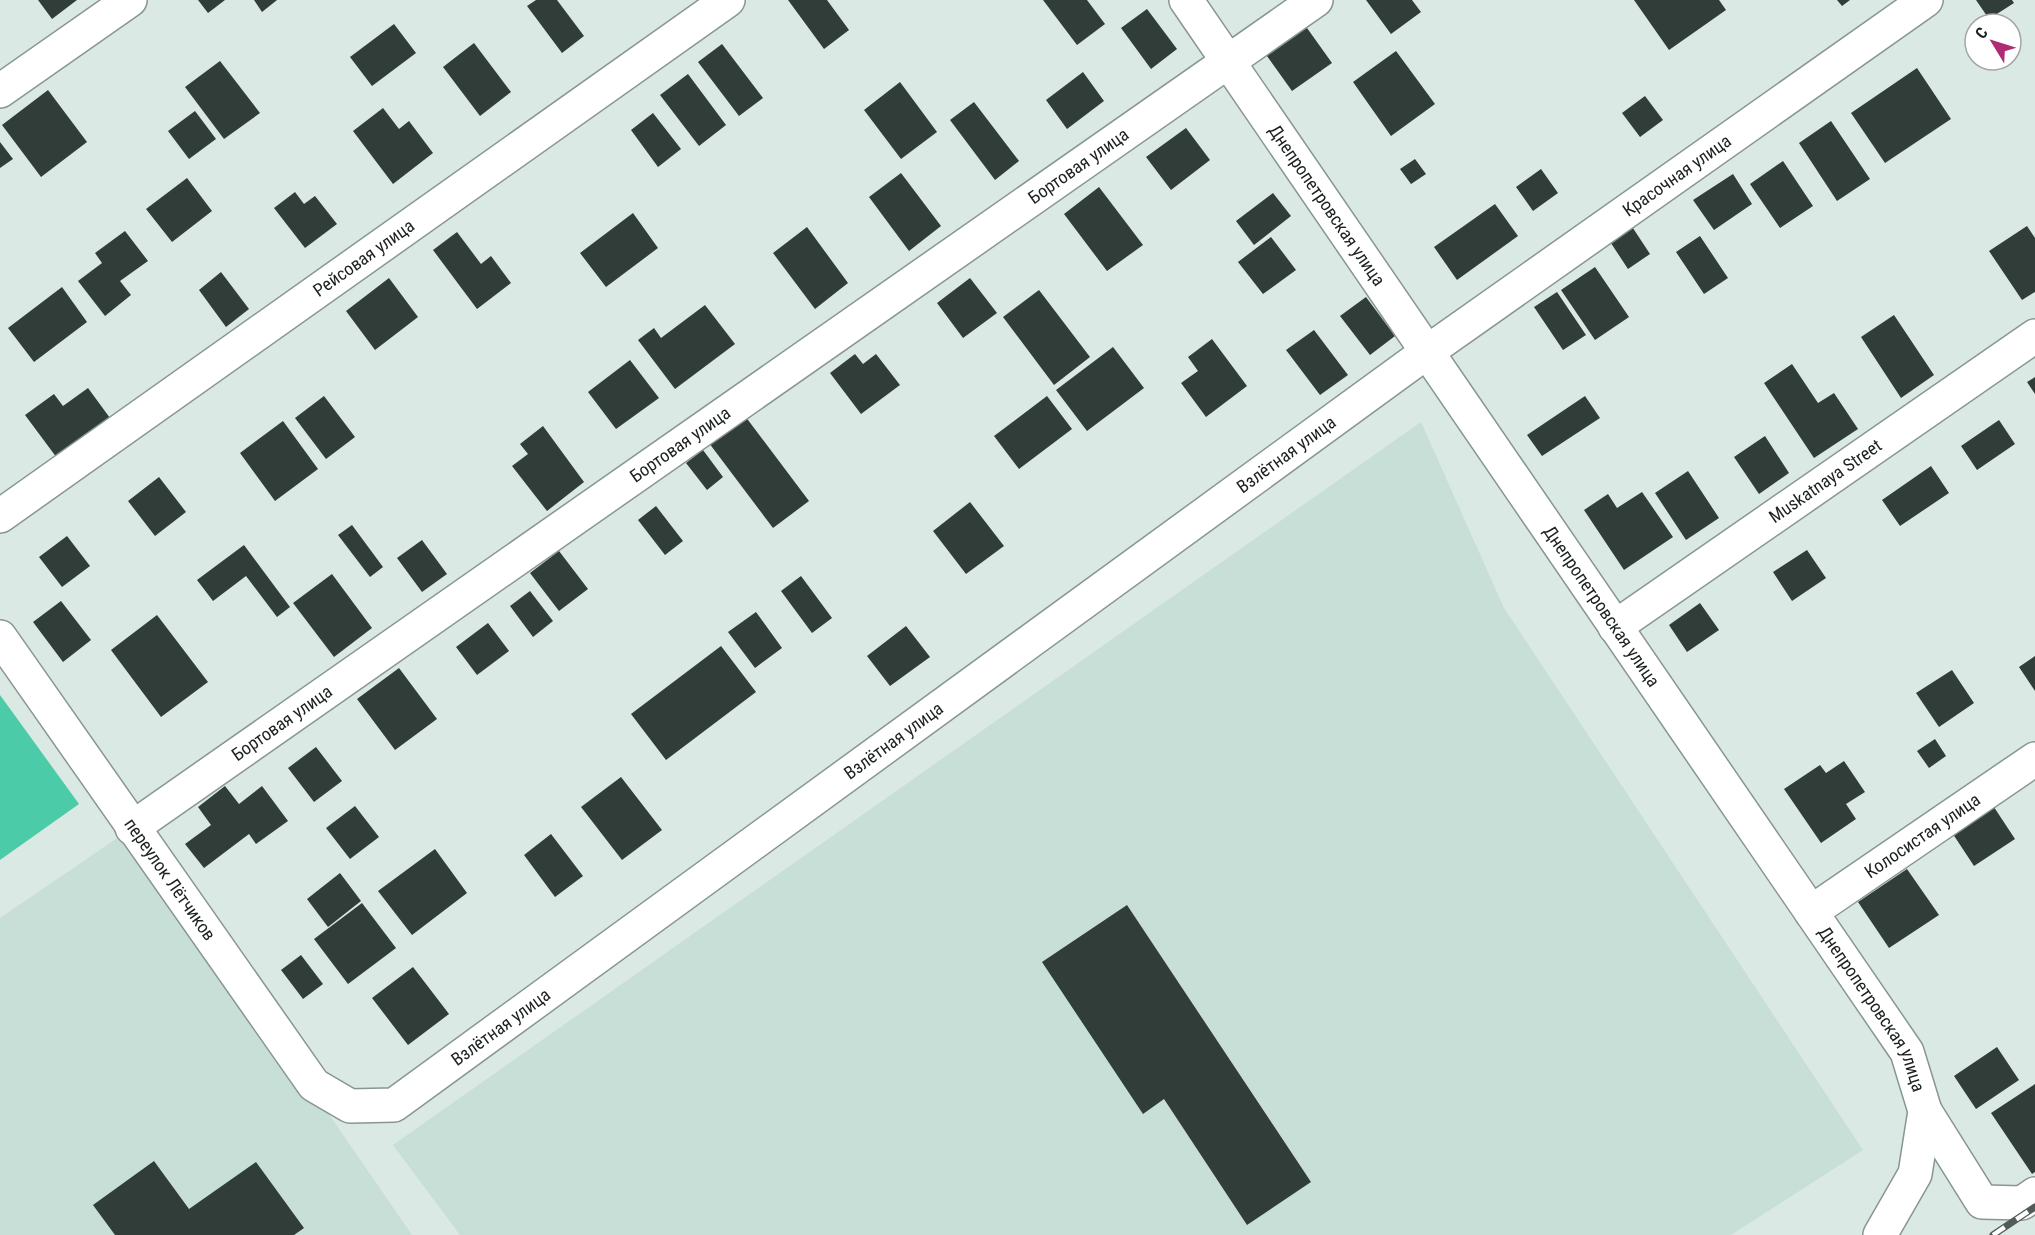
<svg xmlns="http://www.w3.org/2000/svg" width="2035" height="1235" font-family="'Roboto Condensed',sans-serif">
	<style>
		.built { fill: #c7dfd6 }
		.forest { fill: #4bcba7 }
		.building { fill: #313d38 }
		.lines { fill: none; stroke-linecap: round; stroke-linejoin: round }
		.minor-casing { stroke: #889691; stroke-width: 36 }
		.minor { stroke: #fff; stroke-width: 33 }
		.rail-casing { stroke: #535b58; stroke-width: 7 }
		.rail { stroke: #fff; stroke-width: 4.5; stroke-dasharray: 14; stroke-linecap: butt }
		.labels { text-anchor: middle; stroke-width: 6; stroke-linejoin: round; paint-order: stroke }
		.street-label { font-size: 18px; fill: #1c211f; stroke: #fff }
	</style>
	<rect width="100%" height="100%" fill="#dae9e3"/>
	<path class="built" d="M1421 422 1504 608 1863 1150 1731 1235H460L393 1145Z
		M132 828 412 1235H0V918Z"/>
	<path class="forest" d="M0 695 79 804 0 860Z"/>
	<path class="building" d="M38 0H77L52 19Z
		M198 0H225L208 13Z
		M254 0H277L262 12Z
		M536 0H557L584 36 562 53 527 6Z
		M788 0H827L849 30 824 49Z
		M1043 0H1087L1105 24 1077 45Z
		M1366 0H1412L1421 12 1391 34Z
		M1634 0H1719L1726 10 1669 50Z
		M1837 0H1850L1842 6Z
		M1976 0H2012L2014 3 1989 19Z
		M1147 9 1177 49 1151 69 1121 28Z
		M1297 14 1332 63 1292 91 1257 42Z
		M394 24 416 53 372 86 350 57Z
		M474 43 511 92 480 116 443 67Z
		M722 44 763 98 739 116 698 62Z
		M1396 51 1435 104 1391 136 1353 82Z
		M220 61 260 113 224 139 185 87Z
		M1917 68 1951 119 1885 163 1851 113Z
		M1083 72 1104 101 1067 129 1046 100Z
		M688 74 726 125 699 146 660 95Z
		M900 82 937 132 901 159 864 110Z
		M48 90 87 142 41 177 2 125Z
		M1645 96 1663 120 1640 137 1622 113Z
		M974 102 1019 161 995 180 950 120Z
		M383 108 399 129 409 121 433 153 393 184 353 131Z
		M195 111 216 139 189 159 168 131Z
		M653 113 681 149 658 167 631 130Z
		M1831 121 1870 179 1837 201 1799 143Z
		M1186 128 1210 160 1171 190 1146 157Z
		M0 142 13 159 0 168Z
		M1415 159 1426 174 1411 184 1400 169Z
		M1783 161 1813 206 1780 228 1750 184Z
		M1541 169 1558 193 1533 211 1516 187Z
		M901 173 941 226 909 251 869 197Z
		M1733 174 1752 204 1714 230 1693 200Z
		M187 178 212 211 172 242 146 209Z
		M1099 187 1143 245 1107 271 1064 214Z
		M295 192 304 204 315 196 337 224 305 248 274 208Z
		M1273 193 1291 216 1254 245 1236 221Z
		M1495 204 1518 236 1457 280 1434 247Z
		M633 213 658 248 606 287 580 253Z
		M1625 216 1650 254 1628 269 1603 231Z
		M2027 226 2035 238V292L2022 300 1989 251Z
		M807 227 848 283 815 309 773 253Z
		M125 231 148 261 120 281 131 295 105 316 78 281 102 263 95 253Z
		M457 232 481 264 491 256 511 283 477 309 433 250Z
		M1700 236 1728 278 1704 294 1676 252Z
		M1271 237 1296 270 1263 294 1238 262Z
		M1595 267 1629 317 1595 340 1561 290Z
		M221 272 249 309 226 327 199 290Z
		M389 278 418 317 375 350 346 311Z
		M970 278 997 313 963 338 937 303Z
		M62 287 87 322 34 362 8 328Z
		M1039 290 1090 357 1054 385 1003 317Z
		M1557 292 1586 335 1563 350 1534 307Z
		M1366 297 1395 336 1370 355 1340 316Z
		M705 305 735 344 675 389 638 340 654 328 661 338Z
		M1894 315 1934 375 1901 398 1861 337Z
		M1314 330 1348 375 1320 395 1286 350Z
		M1212 339 1247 386 1206 417 1181 383 1198 371 1188 357Z
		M1113 347 1144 388 1087 431 1056 390Z
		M855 354 863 364 876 354 900 385 861 414 830 373Z
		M630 360 659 398 616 429 588 392Z
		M1792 364 1818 403 1834 393 1858 429 1814 458 1764 383Z
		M2035 377V394L2027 382Z
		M88 388 110 418 57 458 25 415 54 394 63 406Z
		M324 396 355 437 326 459 295 418Z
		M1047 396 1072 429 1019 469 994 436Z
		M1585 396 1600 418 1542 456 1527 435Z
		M745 416 809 501 773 528 709 443Z
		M1999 420 2015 444 1977 470 1961 446Z
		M283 421 318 469 275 501 240 453Z
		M543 426 584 482 547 511 512 466 528 454 520 444Z
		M1765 436 1789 473 1759 494 1734 457Z
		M703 450 723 477 707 490 686 463Z
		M1931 466 1949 493 1900 526 1882 500Z
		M1688 471 1719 518 1686 540 1655 493Z
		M159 477 186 512 155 536 128 501Z
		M1642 492 1673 537 1624 570 1584 510 1608 494 1617 508Z
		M970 502 1004 546 966 574 933 531Z
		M656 506 683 541 665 555 638 520Z
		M352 525 383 567 370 577 338 535Z
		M67 536 90 566 62 587 39 557Z
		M422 540 447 574 422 592 397 558Z
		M244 545 290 607 277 617 246 576 213 601 197 580Z
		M1807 550 1826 578 1792 601 1773 572Z
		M559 551 588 589 559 611 530 573Z
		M332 574 372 628 334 657 293 603Z
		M801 576 832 618 812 633 781 591Z
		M530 591 553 621 533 637 510 606Z
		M61 601 91 640 63 662 33 622Z
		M1700 603 1719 630 1687 652 1669 625Z
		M756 612 782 648 755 668 728 632Z
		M157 615 208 682 161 717 111 650Z
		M488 623 509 651 477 675 456 647Z
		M906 626 930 657 890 686 867 656Z
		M721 646 756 692 666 760 631 714Z
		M2035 656V691L2019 667Z
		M399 668 437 719 395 750 357 699Z
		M1952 670 1974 703 1939 727 1916 693Z
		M1935 739 1946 756 1929 768 1917 751Z
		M316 747 342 781 314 802 288 768Z
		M1844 761 1865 792 1846 804 1856 819 1821 843 1784 789 1820 765 1826 773Z
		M621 777 662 830 622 860 581 807Z
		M225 786 239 804 262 786 288 821 256 844 249 834 204 868 185 844 211 825 198 807Z
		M1986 795 2015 839 1974 866 1945 822Z
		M355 806 379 837 350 859 326 828Z
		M551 834 583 876 555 897 524 855Z
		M435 849 467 893 412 935 378 891Z
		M1907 869 1939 915 1889 948 1858 902Z
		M340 873 361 901 328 927 307 899Z
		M362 903 396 948 348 984 314 939Z
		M1127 905 1311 1182 1247 1225 1164 1099 1143 1114 1042 962Z
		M301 955 323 984 303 999 281 970Z
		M413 967 449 1014 408 1045 372 998Z
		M1997 1047 2019 1080 1976 1109 1954 1076Z
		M2035 1084V1172L2032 1174 1991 1113Z
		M154 1161 189 1209 256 1162 304 1228 294 1235H115L93 1205Z"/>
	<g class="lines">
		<g class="minor-casing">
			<g id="minor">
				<path id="s1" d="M1186 0 1907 1052 1925 1111 1915 1174 1880 1235"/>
				<path d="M0 91 130 0"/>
				<path id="s2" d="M0 516 728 0"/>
				<path id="s3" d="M1615 627 2035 336"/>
				<path id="s4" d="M0 637 314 1085 350 1106 394 1105 1427 352 1926 0"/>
				<path id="s5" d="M132 828 1316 0"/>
				<path id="s6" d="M1811 912 2035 759"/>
				<path d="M1925 1111 1982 1202 2022 1203 2035 1194"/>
			</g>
		</g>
		<use href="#minor" class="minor"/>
		<g class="rail-casing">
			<path id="rail" d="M1993 1235 2035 1207"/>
		</g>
		<use href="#rail" class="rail"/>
	</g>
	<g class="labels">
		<g class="street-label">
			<text dy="6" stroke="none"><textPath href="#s5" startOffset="1155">Бортовая улица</textPath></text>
			<text dy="6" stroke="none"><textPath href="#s4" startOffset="2217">Красочная улица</textPath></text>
			<text dy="6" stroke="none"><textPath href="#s1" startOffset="249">Днепропетровская улица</textPath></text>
			<text dy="6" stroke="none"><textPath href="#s2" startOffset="446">Рейсовая улица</textPath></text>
			<text dy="6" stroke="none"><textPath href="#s5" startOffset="669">Бортовая улица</textPath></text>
			<text dy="6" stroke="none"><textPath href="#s4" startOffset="1737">Взлётная улица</textPath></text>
			<text dy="6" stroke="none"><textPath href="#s3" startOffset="256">Muskatnaya Street</textPath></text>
			<text dy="6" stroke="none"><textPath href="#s1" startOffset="735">Днепропетровская улица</textPath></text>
			<text dy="6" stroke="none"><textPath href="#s5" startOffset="183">Бортовая улица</textPath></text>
			<text dy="6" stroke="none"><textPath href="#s4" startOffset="1251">Взлётная улица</textPath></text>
			<text dy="6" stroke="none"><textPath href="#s6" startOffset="135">Колосистая улица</textPath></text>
			<text dy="6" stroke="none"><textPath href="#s4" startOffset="296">переулок Лётчиков</textPath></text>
			<text dy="6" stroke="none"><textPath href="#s1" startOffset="1221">Днепропетровская улица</textPath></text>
			<text dy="6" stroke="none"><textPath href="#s4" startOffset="765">Взлётная улица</textPath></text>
		</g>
	</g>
	<g transform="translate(1993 42) rotate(308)"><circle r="28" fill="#ffffff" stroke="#a4a6a5" stroke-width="1.5"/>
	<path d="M0-4.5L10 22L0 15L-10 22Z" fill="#af2c75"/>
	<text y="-9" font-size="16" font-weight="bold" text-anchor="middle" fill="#1c211f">С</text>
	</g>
</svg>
